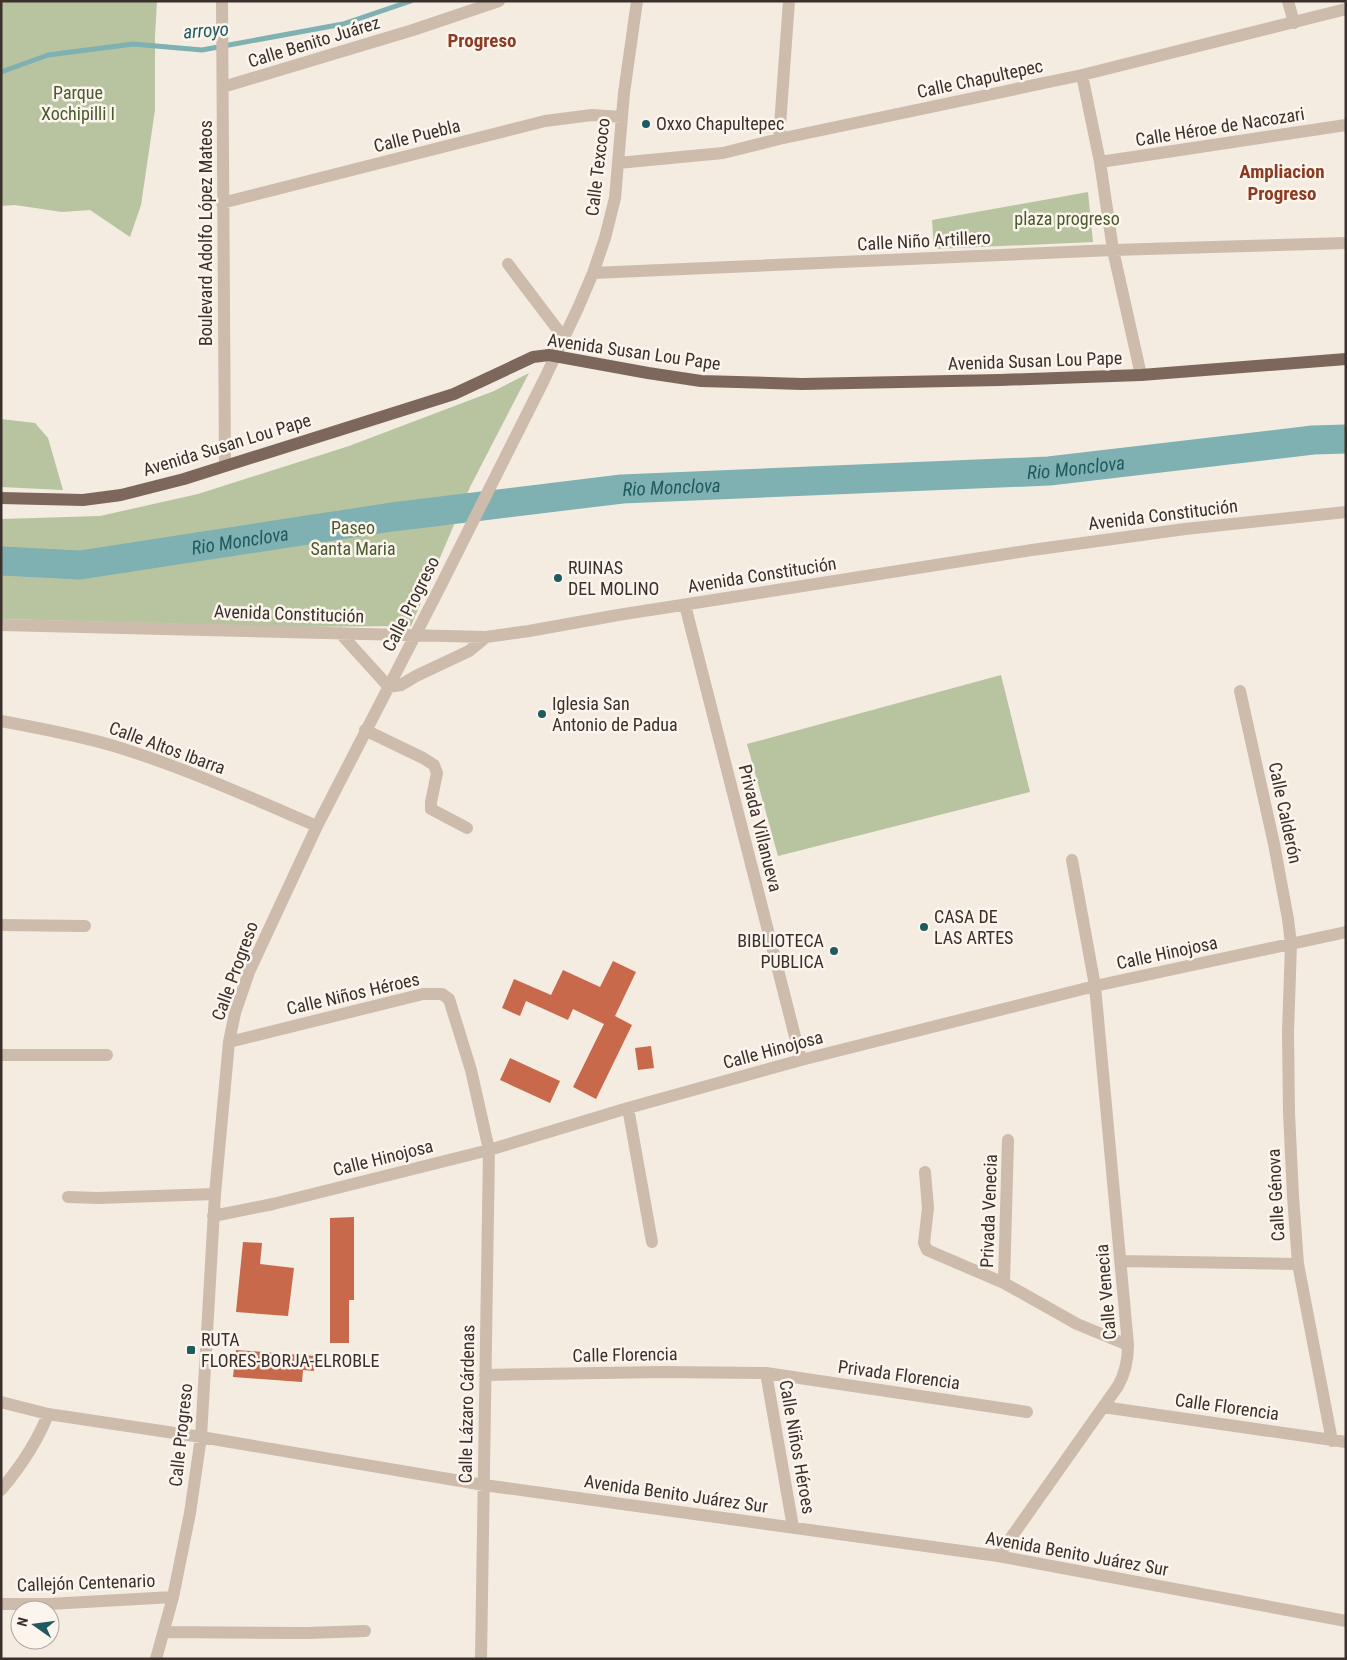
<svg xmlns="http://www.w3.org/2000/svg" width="1347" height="1660" font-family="'Roboto Condensed',sans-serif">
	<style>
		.green { fill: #b8c4a0 }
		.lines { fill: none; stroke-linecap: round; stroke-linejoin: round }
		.stream { stroke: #7fb0b2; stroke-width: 5 }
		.river { stroke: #7fb0b2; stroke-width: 29 }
		.building { fill: #c8694b }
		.minor { stroke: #cdbbac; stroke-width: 12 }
		.major { stroke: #7d675c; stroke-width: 12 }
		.poi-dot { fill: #1f5a5e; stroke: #fbf5ee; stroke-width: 2 }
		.labels { text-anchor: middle; stroke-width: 5; stroke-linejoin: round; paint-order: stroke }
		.street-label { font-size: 18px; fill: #3b302b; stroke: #fbf5ee }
		.park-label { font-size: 18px; fill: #4a5a2e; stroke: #fbf5ee }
		.poi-label { font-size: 18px; fill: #3b302b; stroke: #fbf5ee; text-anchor: start }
		.water-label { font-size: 19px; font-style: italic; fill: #1f5a5e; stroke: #fbf5ee }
		.neighbourhood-label { font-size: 19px; font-weight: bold; fill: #8c3b22; stroke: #fbf5ee }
	</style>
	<rect width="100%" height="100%" fill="#f4ebe1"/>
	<path class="green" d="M1 1H157L155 36V110L141 205 130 237 90 210 62 212 15 205 1 206Z
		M1088 192 1093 242 934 249 932 220Z
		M529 373 470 487 411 626 293 627 1 619V519L100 516 198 494 349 446 494 391Z
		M1 419 35 423 48 438 63 490 1 487Z
		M1001 675 1030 792 778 856 747 744Z"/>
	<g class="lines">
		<path class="stream" d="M1 72 48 55 133 44 202 50 343 24 411 1"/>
		<path class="river" id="s1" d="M1 561 80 565 392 517 622 489 1049 471 1313 440 1346 439"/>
	</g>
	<path class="building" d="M613 961 636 972 615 1016 632 1025 596 1099 573 1087 604 1024 573 1009 568 1020 526 1001 520 1016 502 1008 514 979 551 995 563 970 600 987Z
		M651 1046 654 1068 638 1070 635 1048Z
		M510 1058 560 1081 550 1103 500 1080Z
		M354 1217V1300H349V1343H330V1218Z
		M243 1242 262 1243 260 1264 294 1268 288 1316 236 1312Z
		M236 1350 315 1356 314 1371 303 1370 302 1382 233 1377Z"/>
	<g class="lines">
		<path class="minor" d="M222 1 225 465
			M1288 1 1294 23
			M1082 75 1100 162 1113 250 1141 375
			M223 87 413 30 499 1
			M779 139 789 1
			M1100 162 1346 125
			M618 163 723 153 779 139 1082 75 1346 9
			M222 203 545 121 592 115 622 117
			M508 264 564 338
			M593 273 1113 250 1346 243
			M685 605 801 1060
			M1 625 486 637 529 631 618 615 1032 550 1185 529 1346 512
			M340 633 388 686
			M387 687 401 685 416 676 469 651 486 637
			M1240 691 1274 844 1288 919 1291 944 1288 1032 1289 1113 1293 1196 1298 1264 1332 1441
			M1 721C39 728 77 735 114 746 183 767 249 797 317 826
			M365 730 423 758 434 765 437 773 431 802V809L467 828
			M1 925 85 926
			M229 1042 423 994H442L449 999 471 1070 489 1150 481 1659
			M1 1055H107
			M628 1108 652 1242
			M925 1172 928 1208 924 1243 927 1250 1004 1283 1077 1324 1128 1345
			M68 1197 98 1198 215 1194
			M213 1216 273 1204 489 1150 628 1108 801 1060 1095 986 1346 932
			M1121 1261 1298 1264
			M1004 1283 1008 1140
			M766 1373 793 1527
			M485 1375 662 1372 766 1373 1027 1412
			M1 1402 48 1414 201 1437 484 1485 998 1556 1346 1621
			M1103 1407 1346 1442
			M1 1490C21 1466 37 1443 48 1414
			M998 1556 1118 1386C1126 1372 1128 1360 1128 1345L1095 986 1072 860
			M1 1604H49L173 1597
			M164 1632 307 1633 365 1631
			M156 1659 173 1597 190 1513 201 1437 215 1194 229 1042 235 1013 249 972 317 826 439 589 544 380 578 308 593 273 605 238 615 198 624 93 637 1"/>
		<path class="major" d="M1 498 83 500 121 495 184 479 454 394 533 357 549 355 648 373 701 381 802 384 1000 380 1141 375 1346 359"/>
	</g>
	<g class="poi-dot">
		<circle cx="646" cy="124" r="5"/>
		<circle cx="558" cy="578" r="5"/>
		<circle cx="542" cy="714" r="5"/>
		<circle cx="924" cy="927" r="5"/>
		<circle cx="834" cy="951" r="5"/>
		<rect x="186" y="1345" width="10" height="10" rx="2.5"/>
	</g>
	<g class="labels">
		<g class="street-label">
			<text transform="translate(314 42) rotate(-17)" y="6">Calle Benito Juárez</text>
			<text transform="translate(980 79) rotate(-12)" y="6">Calle Chapultepec</text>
			<text transform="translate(1220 127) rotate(-9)" y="6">Calle Héroe de Nacozari</text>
			<text transform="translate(417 136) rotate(-14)" y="6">Calle Puebla</text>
			<text transform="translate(598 167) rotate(-83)" y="6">Calle Texcoco</text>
			<text transform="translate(206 233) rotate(-90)" y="6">Boulevard Adolfo López Mateos</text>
			<text transform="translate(924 241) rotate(-3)" y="6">Calle Niño Artillero</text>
			<text transform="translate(634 352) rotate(8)" y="6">Avenida Susan Lou Pape</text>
			<text transform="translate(1035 361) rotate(-2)" y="6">Avenida Susan Lou Pape</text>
			<text transform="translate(227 445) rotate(-17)" y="6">Avenida Susan Lou Pape</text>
			<text transform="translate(1163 515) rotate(-7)" y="6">Avenida Constitución</text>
			<text transform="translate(762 575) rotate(-9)" y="6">Avenida Constitución</text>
			<text transform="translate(411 604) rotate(-63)" y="6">Calle Progreso</text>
			<text transform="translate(289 614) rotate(2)" y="6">Avenida Constitución</text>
			<text transform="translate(167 748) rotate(20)" y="6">Calle Altos Ibarra</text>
			<text transform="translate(1285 813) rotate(78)" y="6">Calle Calderón</text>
			<text transform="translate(760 828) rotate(76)" y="6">Privada Villanueva</text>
			<text transform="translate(1167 953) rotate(-12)" y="6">Calle Hinojosa</text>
			<text transform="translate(235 971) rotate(-70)" y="6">Calle Progreso</text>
			<text transform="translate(353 994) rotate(-13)" y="6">Calle Niños Héroes</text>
			<text transform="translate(773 1050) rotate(-15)" y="6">Calle Hinojosa</text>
			<text transform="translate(383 1158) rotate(-14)" y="6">Calle Hinojosa</text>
			<text transform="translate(1276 1195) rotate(-93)" y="6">Calle Génova</text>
			<text transform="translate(989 1211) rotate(-88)" y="6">Privada Venecia</text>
			<text transform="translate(1106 1292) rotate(-95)" y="6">Calle Venecia</text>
			<text transform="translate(625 1355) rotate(-1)" y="6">Calle Florencia</text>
			<text transform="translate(899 1375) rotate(8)" y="6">Privada Florencia</text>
			<text transform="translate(467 1404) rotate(-89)" y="6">Calle Lázaro Cárdenas</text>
			<text transform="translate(1227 1407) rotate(8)" y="6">Calle Florencia</text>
			<text transform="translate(181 1435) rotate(-84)" y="6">Calle Progreso</text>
			<text transform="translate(797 1447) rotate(80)" y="6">Calle Niños Héroes</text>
			<text transform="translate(676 1494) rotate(8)" y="6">Avenida Benito Juárez Sur</text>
			<text transform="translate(1077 1554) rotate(10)" y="6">Avenida Benito Juárez Sur</text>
			<text transform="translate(86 1583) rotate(-2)" y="6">Callejón Centenario</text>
		</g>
		<g class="park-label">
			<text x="78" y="99">Parque<tspan x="78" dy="21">Xochipilli I</tspan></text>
			<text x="1067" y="225">plaza progreso</text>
			<text x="353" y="534">Paseo<tspan x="353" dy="21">Santa Maria</tspan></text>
		</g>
		<g class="poi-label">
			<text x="656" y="130">Oxxo Chapultepec</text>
			<text x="568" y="574">RUINAS<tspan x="568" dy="21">DEL MOLINO</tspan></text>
			<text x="552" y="710">Iglesia San<tspan x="552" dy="21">Antonio de Padua</tspan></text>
			<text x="934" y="923">CASA DE<tspan x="934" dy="21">LAS ARTES</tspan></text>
			<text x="824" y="947" text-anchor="end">BIBLIOTECA<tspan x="824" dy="21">PUBLICA</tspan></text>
			<text x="201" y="1346">RUTA<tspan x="201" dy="21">FLORES-BORJA-ELROBLE</tspan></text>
		</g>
		<g class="water-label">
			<text transform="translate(206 30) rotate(-4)" y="7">arroyo</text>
			<text dy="7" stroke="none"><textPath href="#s1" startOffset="1081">Rio Monclova</textPath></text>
			<text dy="7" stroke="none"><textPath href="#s1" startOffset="676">Rio Monclova</textPath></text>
			<text dy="7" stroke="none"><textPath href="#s1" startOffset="241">Rio Monclova</textPath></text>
		</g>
		<g class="neighbourhood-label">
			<text x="482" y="47">Progreso</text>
			<text x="1282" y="178">Ampliacion<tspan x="1282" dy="22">Progreso</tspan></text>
		</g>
	</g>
	<rect width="1347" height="1660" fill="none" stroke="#3b302b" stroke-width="5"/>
	<g transform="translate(35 1625) rotate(284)"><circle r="24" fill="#fbf5ee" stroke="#aea6a0"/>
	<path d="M0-4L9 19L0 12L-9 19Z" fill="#1f5a5e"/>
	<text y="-8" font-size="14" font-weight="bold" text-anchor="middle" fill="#3b302b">N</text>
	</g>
</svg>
